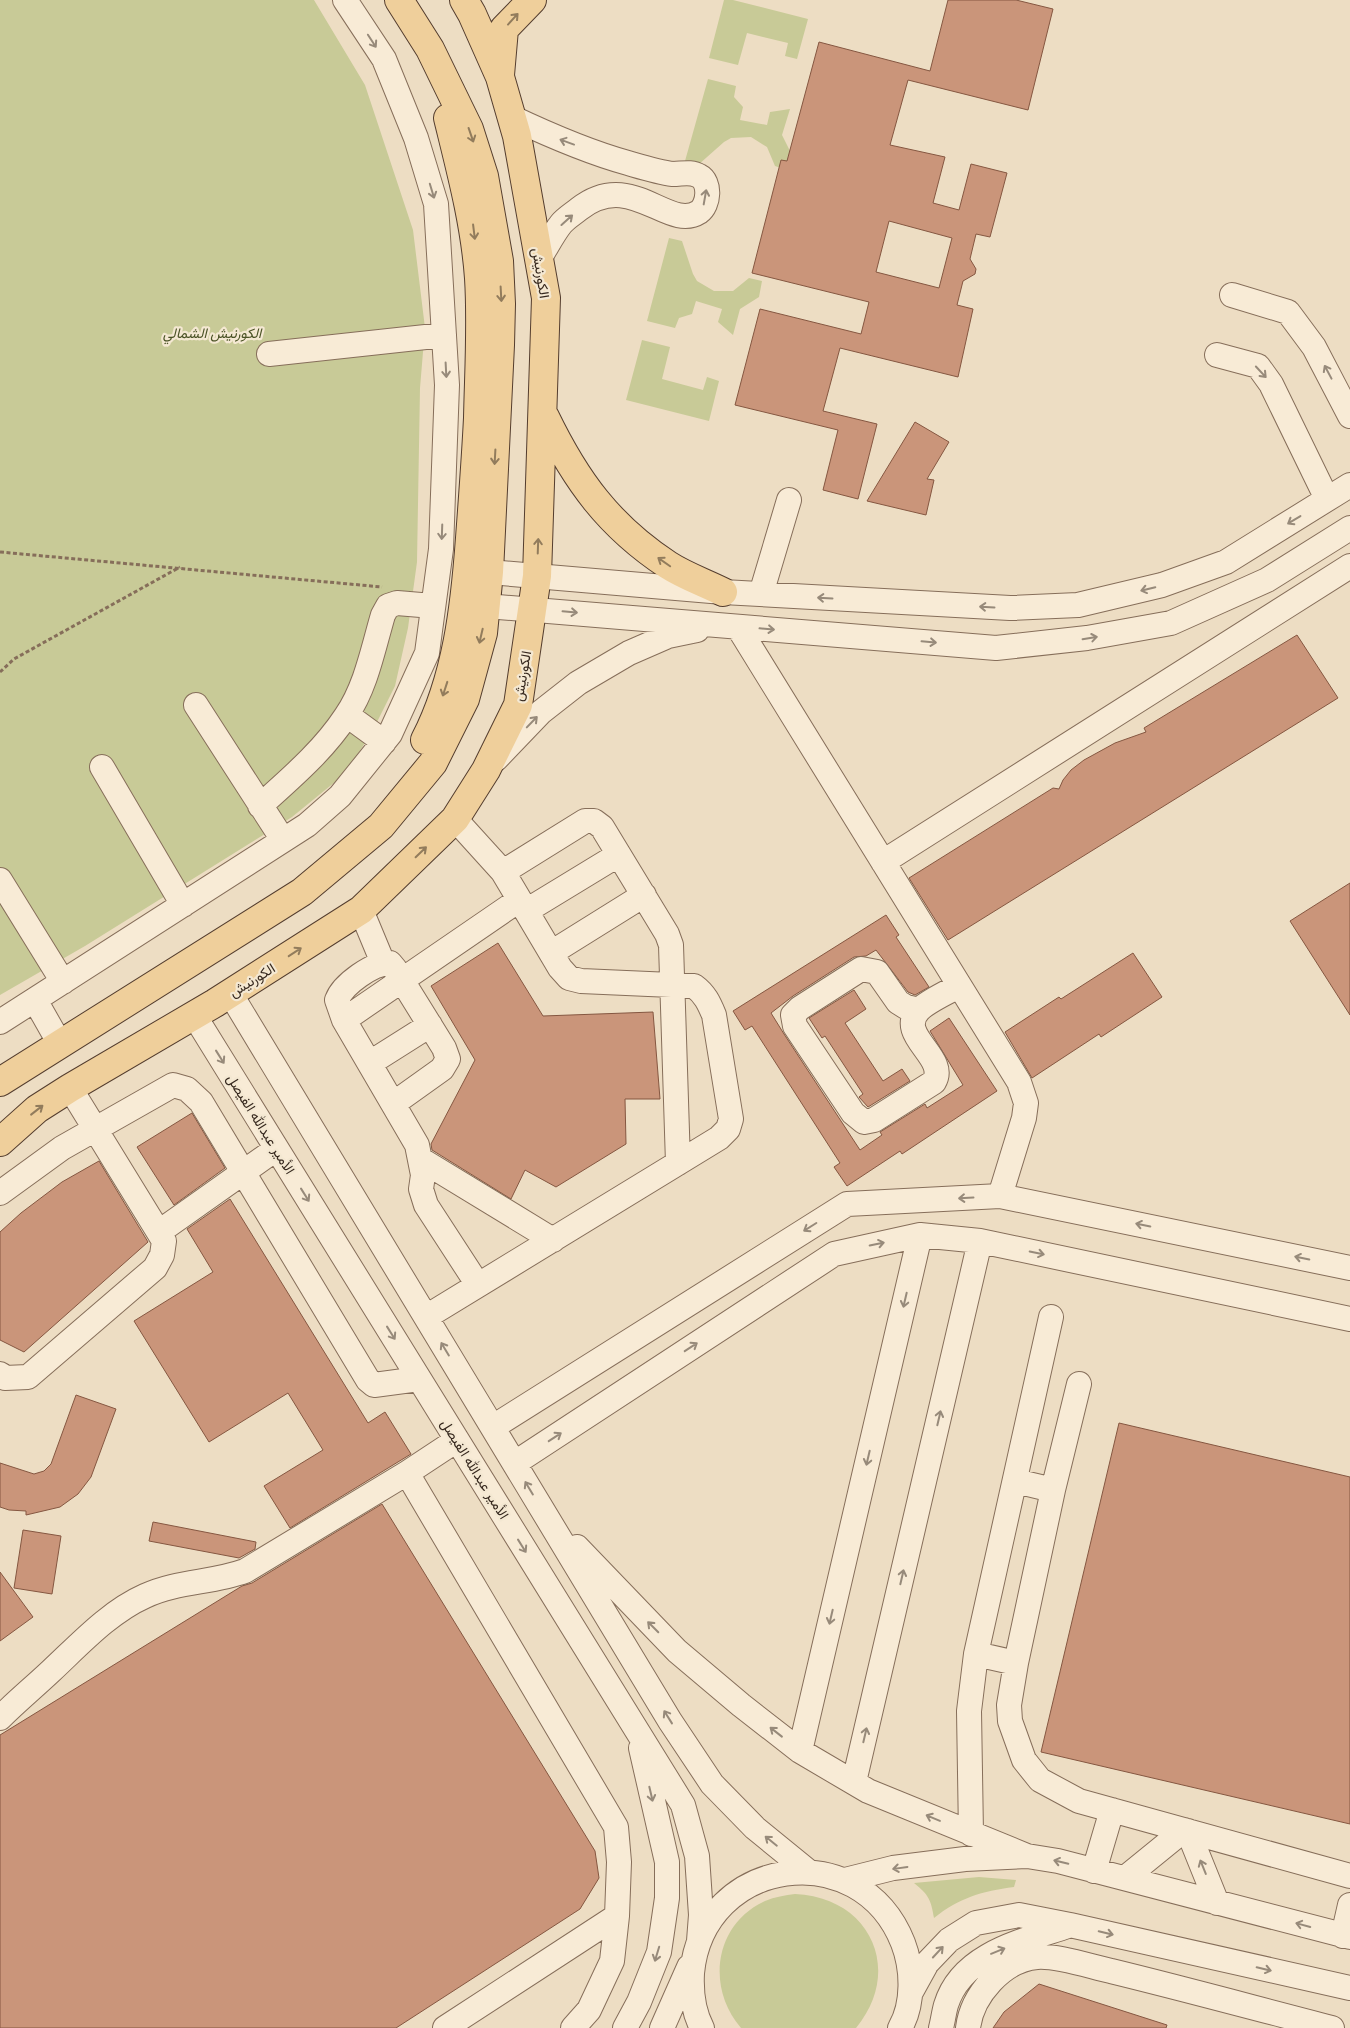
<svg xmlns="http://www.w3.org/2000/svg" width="1350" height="2028" font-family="'Noto Serif',Vazirmatn,serif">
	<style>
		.green { fill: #c8ca97 }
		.building { fill: #ca957a; stroke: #855741; fill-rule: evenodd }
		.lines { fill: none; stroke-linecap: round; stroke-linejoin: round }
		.minor-casing { stroke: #866e5a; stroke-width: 26 }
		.major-casing { stroke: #543d2e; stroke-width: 30 }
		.path { stroke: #866e5a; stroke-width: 3; stroke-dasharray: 4 2.5; stroke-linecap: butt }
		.minor { stroke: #f8ebd6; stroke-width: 24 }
		.major { stroke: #efcf9b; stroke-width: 28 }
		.oneway { stroke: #927c5c }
		.oneway2 { stroke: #978a7a }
		.labels { text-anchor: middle; stroke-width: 4.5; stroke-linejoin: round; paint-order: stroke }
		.street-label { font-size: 14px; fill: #36281e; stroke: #f4e8d2 }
		.park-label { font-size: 14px; font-style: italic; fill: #4a5225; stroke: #f4e8d2 }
	</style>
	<rect width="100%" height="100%" fill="#edddc3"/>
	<path class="green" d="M0 0H314L365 85 413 230 425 328 420 388 417 562 408 628 395 686 373 730 346 773 292 817 85 946 0 995Z
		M724 0H733L808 19 797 59 785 56 788 43 747 33 738 65 709 58Z
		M708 79 736 86 734 97 743 107 740 120 767 125 770 112 790 109 782 135 792 155 787 170 775 166 767 147 751 137 731 138 724 142 698 165 685 161Z
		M669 238 682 241 693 274 697 281 714 291H733L749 278 762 281 759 297 740 309 733 335 718 322 722 309 696 301 692 314 679 318 675 328 647 321Z
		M642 340 670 347 662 379 703 390 707 377 719 381 709 421 626 400Z
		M979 1877 1016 1880 1014 1887C982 1891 959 1898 934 1918 931 1900 929 1895 914 1883Z
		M795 1894C870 1897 904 1970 856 2028H741C706 1988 714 1924 765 1901 775 1897 785 1895 795 1894Z"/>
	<path class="building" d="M948 0H1016L1053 9 1028 110 908 80 890 145 945 157 933 203 959 210 971 164 1007 173 990 237 976 234 970 259 976 269 975 274 963 281 957 305 973 309 958 377 840 348 823 411 877 424 858 499 823 490 838 430 735 405 760 309 861 334 869 302 752 273 781 160 787 161 819 42 930 71ZM889 221 952 238 939 288 876 272Z
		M915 422 949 442 927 479 934 480 926 515 867 501Z
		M1297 635 1338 698 948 940 909 878 1053 788 1059 789 1063 780 1071 770 1084 760 1115 743 1146 732 1144 728Z
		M1350 883V1015L1290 921Z
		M886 915 899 935 896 937 929 987 915 995 908 992 876 950 866 956 854 957 793 996 771 1013 784 1034 860 1150 882 1135 880 1132 925 1104 927 1108 963 1085 930 1031 949 1018 997 1091 902 1154 900 1151 847 1186 834 1167 840 1163 752 1026 745 1030 733 1011Z
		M498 943 543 1016 653 1012 660 1099H625L626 1144 556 1187 525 1170 511 1199 432 1150 431 1144 475 1060 431 986Z
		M1133 953 1162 997 1101 1037 1099 1034 1032 1078 1005 1032 1059 997 1061 999Z
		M854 990 866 1009 845 1023 883 1081 902 1069 910 1081 868 1107 859 1097 863 1094 825 1036 822 1038 809 1018Z
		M192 1113 225 1168 174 1205 137 1147Z
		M99 1161 148 1242 24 1352 0 1340V1232L21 1213 62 1182Z
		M230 1199 368 1423 385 1412 411 1454 290 1528 264 1486 323 1450 288 1393 209 1442 134 1321 213 1272 187 1229Z
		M76 1395 116 1409 91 1477 78 1494 60 1507 26 1515V1511L9 1510 0 1507V1463L34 1474 44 1471 51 1464Z
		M1119 1423 1350 1477V1824L1041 1752Z
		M382 1504 595 1851 599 1878 580 1909 396 2028H0V1735L242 1586 252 1583Z
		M153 1522 256 1542 255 1549 239 1558 149 1541Z
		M23 1530 61 1536 52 1594 14 1588Z
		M0 1572 33 1617 0 1641Z
		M1039 1984 1167 2025 1166 2028H993L1004 2012Z"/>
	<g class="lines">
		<g class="minor-casing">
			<path id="minor" d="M511 117C549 135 588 152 628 163 642 167 658 172 673 174 682 174 691 171 699 176 711 182 709 205 699 212 668 232 631 168 579 209 573 214 566 218 561 224 553 234 546 248 539 259
				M1232 295 1288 312 1314 347 1350 416
				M269 354 444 335
				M1217 355 1258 366 1271 384 1327 499
				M489 572 723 592 1010 608 1078 605 1162 585 1226 562 1350 485
				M761 594 789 500
				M486 606 996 648 1087 638 1171 623 1267 580 1350 528
				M738 627 1019 1082 1026 1103 1024 1118 1000 1196
				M196 705 283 840
				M347 715 384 742
				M496 759 541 712 578 683 629 653 668 636 697 630
				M102 767 183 905
				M260 806C291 778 323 751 346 716 366 687 373 649 383 615L388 606 397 603 433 606
				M883 862 1350 566
				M503 872 585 821H594L602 827 667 934 671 945 678 1163
				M0 880 63 982
				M361 910 383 963
				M526 911 618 855
				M551 953 644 895
				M230 993 670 1721 712 1784 755 1828 809 1872
				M35 1000 60 1044
				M919 1010 906 1007 898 1002 877 972 861 969 800 1008 793 1015 795 1026 853 1113 864 1122 874 1120 934 1082C949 1057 895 1035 919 1010 928 1001 948 992 959 986
				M194 1015 683 1805 697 1856 701 1915 699 1941
				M344 1020 519 900
				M0 1022 307 825 340 796 390 734 427 653 441 549 447 385 436 204 416 138 384 59 345 0
				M370 1063 430 1025
				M393 1104 442 1069 448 1059 444 1048 395 969 390 963C373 963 343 984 337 1000L344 1020 417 1145 423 1175 421 1189 426 1205 478 1285
				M420 1159 553 1240
				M0 1193 62 1148 173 1085 187 1089 201 1102 368 1380 374 1385 419 1379
				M159 1232 276 1149
				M426 1317 719 1138 728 1129 731 1119 714 1015C709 1003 705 994 694 986L581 981 569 978 560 968 503 872 455 819
				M0 1374 5 1378 28 1377 155 1268 162 1255 164 1241 70 1088
				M1079 1384 1053 1490 1016 1663 1009 1705 1010 1721 1024 1760 1040 1780 1079 1801 1350 1876
				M493 1427 847 1204 1000 1196 1350 1268
				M457 1440 407 1473 616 1827 619 1862 617 1916 612 1961 589 2010 573 2028
				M515 1463 834 1254 920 1235 980 1241 1350 1319
				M1015 1481 1053 1490
				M577 1547 677 1651 741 1705 800 1751 868 1791 1027 1856
				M976 1654 1016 1663
				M0 1718C16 1702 34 1687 51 1671 79 1645 109 1612 145 1596 177 1581 212 1583 245 1571L407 1473
				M800 1751 920 1235
				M854 1782 980 1241
				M1188 1831 1217 1903
				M971 1834 969 1711 976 1654 1051 1317
				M1094 1871 1112 1810
				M1125 1878 1184 1830
				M845 1880 893 1868 965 1859 1027 1856 1058 1861 1350 1937
				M1343 1936 1350 1905
				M911 1992 927 1963 949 1940 976 1923 1019 1915 1070 1925 1350 1988
				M445 2028 617 1916
				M625 2028 639 2002 659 1952 667 1898V1862L641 1748
				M662 2028 689 1967
				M702 2028C693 2011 691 1992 692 1973 703 1857 860 1834 903 1943 913 1969 914 2004 900 2028
				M941 2028C943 2020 944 2012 946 2005 962 1953 1023 1941 1068 1926
				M968 2028C972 1995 1003 1960 1037 1957 1056 1955 1092 1967 1111 1971 1185 1989 1258 2009 1332 2028"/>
		</g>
		<g class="major-casing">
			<path id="major" d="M500 75 504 29 532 0
				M545 417C576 481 609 526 668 565 685 576 705 583 723 592
				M425 740C457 678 465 607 470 538 473 498 476 458 478 418 479 371 482 324 479 278 475 223 461 171 448 118
				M0 1082 302 892 381 826 433 763 465 699 483 633 489 572 500 345 501 304 499 261 484 176 469 129 430 49 399 0
				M0 1142 37 1109 70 1088 215 1003 361 910 455 819 486 770 518 705 537 576 546 298 517 136 500 77 472 14 464 0"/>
		</g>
		<path class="path" d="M0 552 382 587
			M0 672 14 659 180 567"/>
		<use href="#minor" class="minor"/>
		<use href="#major" class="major"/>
	</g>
	<defs><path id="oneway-shaft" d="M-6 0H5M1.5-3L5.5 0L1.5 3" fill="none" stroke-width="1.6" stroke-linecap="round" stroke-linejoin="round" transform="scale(1.25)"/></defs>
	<g class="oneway">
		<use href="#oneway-shaft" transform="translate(513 19) rotate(-48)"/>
		<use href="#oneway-shaft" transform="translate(471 135) rotate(71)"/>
		<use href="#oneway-shaft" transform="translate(474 232) rotate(83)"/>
		<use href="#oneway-shaft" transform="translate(501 294) rotate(87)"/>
		<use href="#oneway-shaft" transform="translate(495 457) rotate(93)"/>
		<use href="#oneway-shaft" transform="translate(538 546) rotate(-88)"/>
		<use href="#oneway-shaft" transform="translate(664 562) rotate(-145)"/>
		<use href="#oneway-shaft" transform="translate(481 636) rotate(103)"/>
		<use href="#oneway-shaft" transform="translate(445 689) rotate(108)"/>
		<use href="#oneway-shaft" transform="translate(421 852) rotate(-44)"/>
		<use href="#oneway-shaft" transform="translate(295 952) rotate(-33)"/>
		<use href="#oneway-shaft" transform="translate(37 1110) rotate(-38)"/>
	</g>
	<g class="oneway2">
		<use href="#oneway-shaft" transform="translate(372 41) rotate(57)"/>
		<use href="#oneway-shaft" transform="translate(567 142) rotate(-160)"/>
		<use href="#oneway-shaft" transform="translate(432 191) rotate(73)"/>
		<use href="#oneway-shaft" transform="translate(705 197) rotate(-80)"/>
		<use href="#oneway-shaft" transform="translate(567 220) rotate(-42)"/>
		<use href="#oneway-shaft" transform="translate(446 370) rotate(87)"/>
		<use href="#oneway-shaft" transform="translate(1261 372) rotate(47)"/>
		<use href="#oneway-shaft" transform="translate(1328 372) rotate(-118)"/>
		<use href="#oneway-shaft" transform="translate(1294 520) rotate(149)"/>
		<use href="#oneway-shaft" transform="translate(442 532) rotate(92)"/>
		<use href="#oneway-shaft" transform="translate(1148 589) rotate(167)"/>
		<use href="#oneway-shaft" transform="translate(825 598) rotate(-177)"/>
		<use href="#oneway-shaft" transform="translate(987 607) rotate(-177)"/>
		<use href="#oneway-shaft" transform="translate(570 612) rotate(5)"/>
		<use href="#oneway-shaft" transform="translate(767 629) rotate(5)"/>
		<use href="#oneway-shaft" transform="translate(1090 638) rotate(-9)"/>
		<use href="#oneway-shaft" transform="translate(929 642) rotate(5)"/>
		<use href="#oneway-shaft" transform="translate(532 722) rotate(-46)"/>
		<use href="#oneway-shaft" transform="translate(220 1057) rotate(58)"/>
		<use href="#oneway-shaft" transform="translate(305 1195) rotate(58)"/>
		<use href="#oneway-shaft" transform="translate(966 1198) rotate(177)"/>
		<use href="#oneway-shaft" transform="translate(1143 1225) rotate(-168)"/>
		<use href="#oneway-shaft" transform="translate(810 1227) rotate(148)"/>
		<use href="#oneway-shaft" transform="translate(877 1244) rotate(-12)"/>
		<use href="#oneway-shaft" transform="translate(1037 1253) rotate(12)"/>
		<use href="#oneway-shaft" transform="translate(1302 1258) rotate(-168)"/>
		<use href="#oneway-shaft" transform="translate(905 1300) rotate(103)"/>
		<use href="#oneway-shaft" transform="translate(391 1333) rotate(58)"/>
		<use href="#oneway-shaft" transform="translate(691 1347) rotate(-33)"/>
		<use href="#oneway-shaft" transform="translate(445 1349) rotate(-121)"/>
		<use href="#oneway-shaft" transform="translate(939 1418) rotate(-77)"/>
		<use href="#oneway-shaft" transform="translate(555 1437) rotate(-33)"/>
		<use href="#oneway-shaft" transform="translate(868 1458) rotate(103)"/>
		<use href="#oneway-shaft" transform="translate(529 1488) rotate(-121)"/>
		<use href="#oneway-shaft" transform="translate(522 1546) rotate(58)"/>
		<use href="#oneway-shaft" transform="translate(902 1577) rotate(-77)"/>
		<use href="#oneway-shaft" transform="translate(831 1617) rotate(103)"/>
		<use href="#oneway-shaft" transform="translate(653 1627) rotate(-135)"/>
		<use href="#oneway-shaft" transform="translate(668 1717) rotate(-122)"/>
		<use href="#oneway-shaft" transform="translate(776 1732) rotate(-142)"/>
		<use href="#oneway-shaft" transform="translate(865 1735) rotate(-77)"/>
		<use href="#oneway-shaft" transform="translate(651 1794) rotate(77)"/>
		<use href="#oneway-shaft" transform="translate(933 1818) rotate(-157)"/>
		<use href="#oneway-shaft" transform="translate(771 1841) rotate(-141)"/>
		<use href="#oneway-shaft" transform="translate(1061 1862) rotate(-167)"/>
		<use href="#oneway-shaft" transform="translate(1203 1867) rotate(-112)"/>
		<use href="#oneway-shaft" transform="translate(900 1868) rotate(172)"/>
		<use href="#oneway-shaft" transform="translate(1303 1925) rotate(-165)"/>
		<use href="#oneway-shaft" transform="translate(1106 1933) rotate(13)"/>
		<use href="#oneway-shaft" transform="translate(998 1951) rotate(-22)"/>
		<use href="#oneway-shaft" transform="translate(938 1952) rotate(-47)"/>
		<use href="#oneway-shaft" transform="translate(657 1954) rotate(107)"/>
		<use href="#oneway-shaft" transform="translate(1264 1969) rotate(13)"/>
	</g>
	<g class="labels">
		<g class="street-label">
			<text transform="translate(541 273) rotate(81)" y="5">الكورنيش</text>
			<text transform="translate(522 676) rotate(-80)" y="5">الكورنيش</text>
			<text transform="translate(252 980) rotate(-32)" y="5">الكورنيش</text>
			<text transform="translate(261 1124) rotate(58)" y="5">الأمير عبدالله الفيصل</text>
			<text transform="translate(475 1469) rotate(58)" y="5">الأمير عبدالله الفيصل</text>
		</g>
		<g class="park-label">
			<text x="212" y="338">الكورنيش الشمالي</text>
		</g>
	</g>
</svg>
